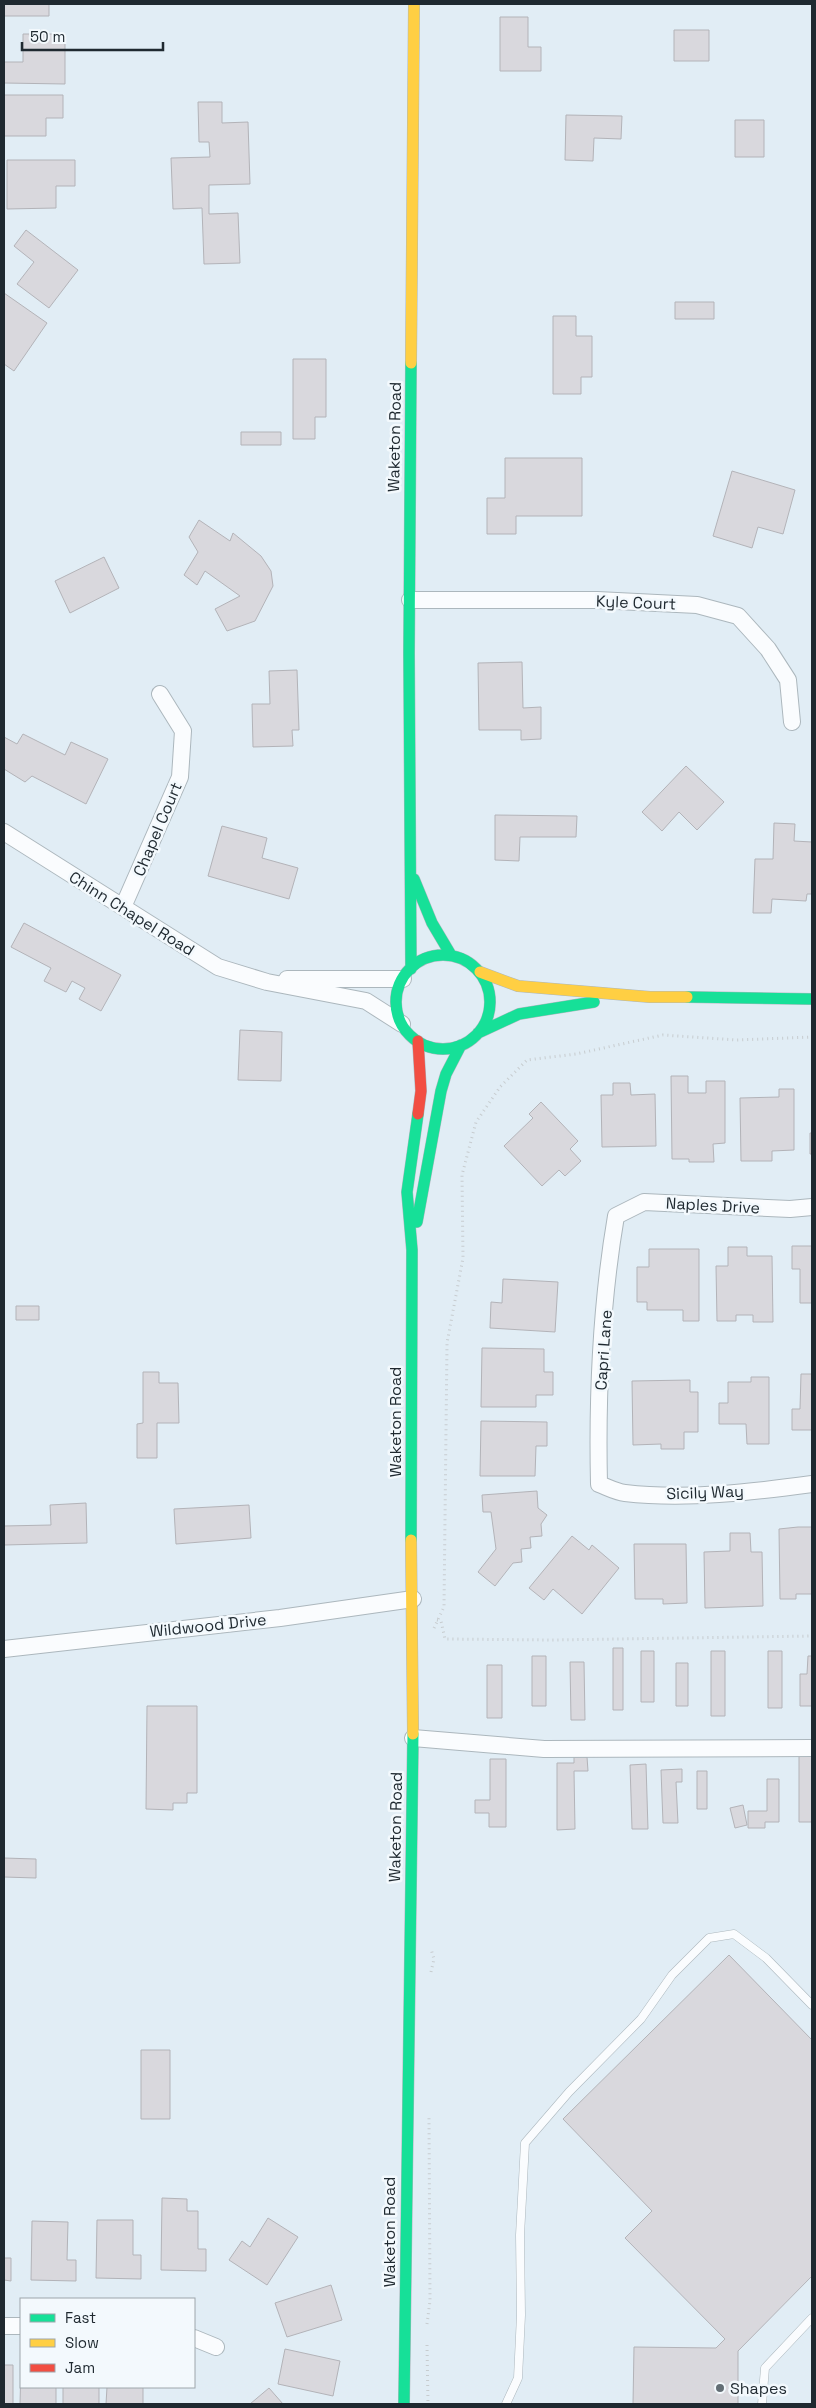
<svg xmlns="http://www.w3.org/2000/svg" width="816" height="2408" font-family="'Space Grotesk',sans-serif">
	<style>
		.building { fill: #d9d8dd; stroke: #b3b3b8 }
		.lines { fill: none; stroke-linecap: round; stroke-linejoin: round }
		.lane-casing { stroke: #acb7bd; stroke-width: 9 }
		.street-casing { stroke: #acb7bd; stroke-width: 18 }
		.fast-casing { stroke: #acb7bd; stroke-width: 12 }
		.slow-casing { stroke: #acb7bd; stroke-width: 12 }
		.jam-casing { stroke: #acb7bd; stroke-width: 12 }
		.path { stroke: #c7cccf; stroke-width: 3; stroke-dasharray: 1 4; stroke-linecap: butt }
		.lane { stroke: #fafcfe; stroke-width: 8 }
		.street { stroke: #fafcfe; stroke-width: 16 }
		.fast { stroke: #16e098; stroke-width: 11 }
		.slow { stroke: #ffcf43; stroke-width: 11 }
		.jam { stroke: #f24e42; stroke-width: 11 }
		.poi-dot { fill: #636e75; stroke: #f3f9fd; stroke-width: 2 }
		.labels { text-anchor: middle; stroke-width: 5; stroke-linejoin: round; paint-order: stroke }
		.street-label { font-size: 16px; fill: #1f2930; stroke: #f3f9fd }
		.poi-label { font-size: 16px; fill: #1f2930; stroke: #f3f9fd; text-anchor: start }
	</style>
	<rect width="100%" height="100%" fill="#e1edf5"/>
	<path class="building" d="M4 4H49V16H4Z
		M500 17H528V47H541V71H500Z
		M674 30H709V61H674Z
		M23 34H65V84L4 83V62H23Z
		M4 95H63V118H46V136H4Z
		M198 102H222V123L248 122 250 184 209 185V214L238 213 240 263 204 264 202 208 173 209 171 158 210 157 209 142H199Z
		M566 115 622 116 621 139 594 138 593 161 565 160Z
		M735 120H764V157H735Z
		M7 160H75V186H56V208L7 209Z
		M26 230 78 270 49 308 17 284 34 262 14 246Z
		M4 293 47 323 14 371 4 364Z
		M675 302H714V319H675Z
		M553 316H576V336H592V377H581V394H553Z
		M293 359H326V417H315V439H293Z
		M241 432H281V445H241Z
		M505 458H582V516H516V534H487V498H505Z
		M732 471 795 490 783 534 758 527 752 548 713 536Z
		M199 520 230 541 233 533 261 556 271 571 273 586 255 621 227 631 215 609 240 596 205 571 197 585 184 575 198 552 189 537Z
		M104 557 119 588 70 613 55 581Z
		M522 662 523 708 541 707V739L521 740V730H479L478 663Z
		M297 670 299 730H292L293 746 253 747 252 704H270L269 671Z
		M23 734 65 755 71 742 108 759 86 804 32 776 25 782 4 769V737L17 744Z
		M686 766 724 802 697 830 679 812 662 831 642 812Z
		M495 815 577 816 576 837H520L519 861 495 860Z
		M774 823 795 824 794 841 812 842V894H807L806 901 772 899 771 913H753L755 859H773Z
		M222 826 267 838 262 858 298 868 289 899 208 876Z
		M24 923 121 975 101 1011 79 999 85 988 72 981 66 992 44 981 51 968 11 947Z
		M240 1030 282 1032 281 1081 238 1080Z
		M671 1076H688V1093H706V1081H725V1143L713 1144 714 1162H689V1159H672Z
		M613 1083H630L631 1095 655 1094 656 1146 602 1147 601 1095H613Z
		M779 1089H794V1150L772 1151V1161H741L740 1098 779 1097Z
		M541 1102 578 1141 570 1149 581 1161 565 1176 559 1170 542 1186 504 1146 533 1118 529 1114Z
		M810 1133H812V1154H810Z
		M792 1246H812V1303H800V1269H792Z
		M728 1247H747V1256H772L773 1322H753V1315H736V1321H717L716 1266H728Z
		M649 1249H699V1321H683V1310H647V1302H637V1267H649Z
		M503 1279 558 1282 555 1332 490 1328 491 1302 502 1303Z
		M16 1306H39V1320H16Z
		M482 1348 544 1349V1372H553V1395H536V1407H481Z
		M143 1372H159V1383H178L179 1423H157V1458H137V1424L143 1423Z
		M801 1374H812V1430H792V1409H800Z
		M751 1377H769V1444H747L746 1424H719V1403H728V1382H751Z
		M690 1380V1392H698V1432H684V1449H661V1444L633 1445 632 1381Z
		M481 1421 547 1422V1446H536L535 1476H480Z
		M537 1491 538 1508 547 1515 541 1524 542 1536 530 1537 531 1548 521 1549 522 1562 513 1563 495 1586 478 1572 496 1549 491 1512H483L482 1495Z
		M86 1503 87 1543 4 1545V1526L51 1525 50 1505Z
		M249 1505 251 1538 176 1544 174 1509Z
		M798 1527H812V1594H796V1599H780L779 1529Z
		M730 1533H750L751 1552H762L763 1606 705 1608 704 1552 730 1551Z
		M572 1536 589 1550 592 1545 619 1568 582 1614 553 1589 544 1600 529 1588Z
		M634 1544H686L687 1603 663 1604V1599H635Z
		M613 1648H623V1710H613Z
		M641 1651H654V1702H641Z
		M711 1651H725V1716H711Z
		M768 1651H782V1708H768Z
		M532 1656H546V1706H532Z
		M808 1656H812V1706H800V1674H807Z
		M570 1662H584L585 1720H571Z
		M676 1663H688V1706H676Z
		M487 1665H502V1718H487Z
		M147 1706H197V1793H187V1803H173V1810L146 1809Z
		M799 1754H812V1822H799Z
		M574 1757H587L588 1771H574L575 1829 557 1830V1763H574Z
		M490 1759H506V1827H489V1813H475V1800H490Z
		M646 1764 648 1829H632L630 1765Z
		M682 1769V1782H676L678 1823H663L661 1770Z
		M697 1771H707V1809H697Z
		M767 1779H779V1822H765V1828H748V1811H767Z
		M743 1805 747 1825 735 1828 730 1808Z
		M4 1858 36 1859V1878L4 1877Z
		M729 1955 812 2040V2276L738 2351V2404H633L634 2347 716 2348 725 2339 625 2238 652 2211 563 2119Z
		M141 2050H170V2119H141Z
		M162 2198 187 2199V2211H198V2249H206V2271L161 2270Z
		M268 2218 298 2237 267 2285 229 2260 242 2241 250 2247Z
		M97 2220H133V2255H141V2279L96 2278Z
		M32 2221 68 2222 67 2260H76V2281L31 2280Z
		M4 2258H11V2281L4 2280Z
		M331 2285 342 2320 287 2337 275 2303Z
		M285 2349 340 2361 333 2396 278 2384Z
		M4 2365H13V2404H4Z
		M21 2365V2387H56V2404H20Z
		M63 2387H99V2404H63Z
		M107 2387H143V2404H106Z
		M269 2388 283 2404H250Z"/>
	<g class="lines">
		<g class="lane-casing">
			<path id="lane" d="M506 2404 518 2378 521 2315 520 2235 525 2143 569 2092 641 2019 672 1975 709 1938 734 1934 766 1958 812 2005
				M762 2404 765 2368 812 2318"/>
		</g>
		<g class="street-casing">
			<path id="street" d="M410 600H597L697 605 738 616 768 649 788 680 792 722
				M4 832 218 967 267 982 366 1001 402 1024
				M123 907 180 777 183 731 160 694
				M287 979H403
				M812 1207 790 1209 644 1202 616 1216C601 1304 597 1395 599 1484 607 1487 616 1492 625 1493 685 1500 753 1492 812 1484
				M4 1649 280 1618 413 1599
				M413 1738 544 1749 812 1748
				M4 2326H21
				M194 2338 216 2347"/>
		</g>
		<g class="fast-casing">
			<path id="fast" d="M414 879 432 923 451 955
				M396 1002a47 47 0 1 1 94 0a47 47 0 1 1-94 0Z
				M411 969 409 653 411 363
				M687 997 812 999
				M478 1033 519 1014 594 1002
				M417 1222 441 1091 446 1074 461 1045
				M411 1540 412 1250 407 1192 418 1114
				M404 2404 413 1734"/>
		</g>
		<g class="slow-casing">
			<path id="slow" d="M411 363 414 4
				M480 972 518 986 650 997H687
				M411 1540 413 1734"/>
		</g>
		<g class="jam-casing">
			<path id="jam" d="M418 1114 421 1091 418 1041"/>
		</g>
		<path class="path" d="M437 1620 441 1621 445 1639 553 1640 812 1636
			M434 1628 444 1607 447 1343 463 1258 462 1175 476 1122 500 1087 527 1060 576 1054 663 1035 737 1040 812 1037
			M431 1972 434 1959 431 1949
			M427 2324 430 2301 429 2118
			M427 2345 428 2404"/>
		<use href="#lane" class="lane"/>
		<use href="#street" class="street"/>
		<use href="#fast" class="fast"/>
		<use href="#slow" class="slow"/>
		<use href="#jam" class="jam"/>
	</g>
	<circle class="poi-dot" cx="720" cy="2388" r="5"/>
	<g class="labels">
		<g class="street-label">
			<text transform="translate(394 437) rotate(-89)" y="6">Waketon Road</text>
			<text transform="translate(636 602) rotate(2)" y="6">Kyle Court</text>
			<text transform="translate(157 829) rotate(-67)" y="6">Chapel Court</text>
			<text transform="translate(132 913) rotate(32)" y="6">Chinn Chapel Road</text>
			<text transform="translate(713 1205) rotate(3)" y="6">Naples Drive</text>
			<text transform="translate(603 1350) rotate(-86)" y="6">Capri Lane</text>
			<text transform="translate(395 1422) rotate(-90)" y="6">Waketon Road</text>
			<text transform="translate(705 1492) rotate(-2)" y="6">Sicily Way</text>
			<text transform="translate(208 1625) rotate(-6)" y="6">Wildwood Drive</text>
			<text transform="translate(395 1827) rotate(-89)" y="6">Waketon Road</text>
			<text transform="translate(389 2232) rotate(-90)" y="6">Waketon Road</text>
		</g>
		<g class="poi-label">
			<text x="730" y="2394">Shapes</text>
		</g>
	</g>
	<rect width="816" height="2408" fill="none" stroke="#1f2930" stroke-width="10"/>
	<rect x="20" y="2298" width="175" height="90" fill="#f3f9fd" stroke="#9ea6ab"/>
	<rect x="30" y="2314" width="25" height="8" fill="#16e098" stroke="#9ea6ab"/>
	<text x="65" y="2323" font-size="15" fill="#1f2930">Fast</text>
	<rect x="30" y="2339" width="25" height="8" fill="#ffcf43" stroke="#9ea6ab"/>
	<text x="65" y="2348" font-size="15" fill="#1f2930">Slow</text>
	<rect x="30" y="2364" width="25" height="8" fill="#f24e42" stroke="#9ea6ab"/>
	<text x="65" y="2373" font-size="15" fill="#1f2930">Jam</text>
	<path d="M22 42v8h141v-8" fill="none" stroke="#1f2930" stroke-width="2.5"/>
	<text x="30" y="42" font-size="15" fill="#1f2930" stroke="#f3f9fd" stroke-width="4" paint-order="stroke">50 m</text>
</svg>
